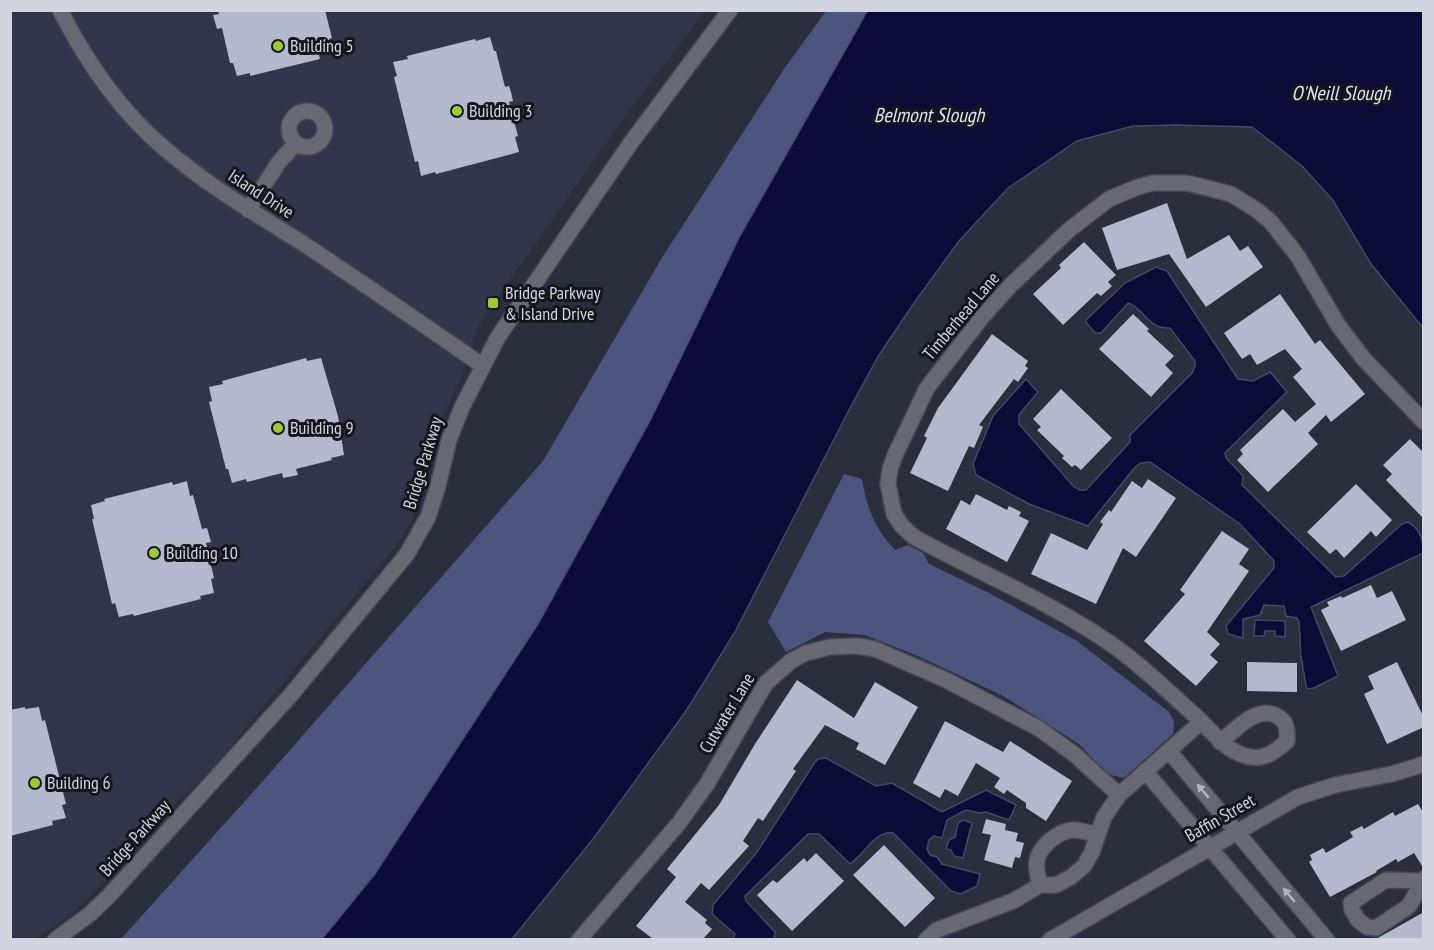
<svg xmlns="http://www.w3.org/2000/svg" width="1434" height="950" font-family="'PT Sans Narrow',sans-serif">
	<style>
		.built { fill: #32364b }
		.green { fill: #4d557f }
		.water { fill: #0c0c37; stroke: #474869; stroke-width: 1.5 }
		.building { fill: #b3b8cc }
		.lines { fill: none; stroke-linecap: round; stroke-linejoin: round }
		.minor-casing { stroke: #454957; stroke-width: 18 }
		.minor { stroke: #686972; stroke-width: 15 }
		.oneway { fill: #b2b5be }
		.poi-dot { fill: #9cca31; stroke: #15161d; stroke-width: 2 }
		.labels { text-anchor: middle; stroke-width: 6; stroke-linejoin: round; paint-order: stroke }
		.poi-label { font-size: 18px; fill: #d2d5df; stroke: #15161d; text-anchor: start }
		.street-label { font-size: 18px; fill: #d2d5df; stroke: #15161d }
		.water-label { font-size: 20px; font-style: italic; fill: #dce0f0; stroke: #15161d }
	</style>
	<rect width="100%" height="100%" fill="#2a2e3d"/>
	<path class="built" d="M10 11H705L621 122 479 325 459 383 441 420 423 492 412 521 396 546 211 770 169 810 77 910 56 926 32 940 10 939Z"/>
	<path class="green" d="M826 11H868L740 236 651 419 538 624 375 874 322 939 120 940 262 782 543 461 663 256 784 69Z
		M844 474 862 479C867 509 874 527 895 550L908 545 923 553 929 564 989 593 1077 641 1169 712 1174 721 1173 734 1124 778 1102 773 1095 761 1079 744 1003 696 918 656 865 635 825 632 786 652 768 622Z"/>
	<path class="water" d="M868 10 1423 11V328L1371 264 1332 199 1302 166 1252 127 1176 125 1133 126 1077 141 1008 188 959 241 914 303 879 355 850 408 735 632 686 711 593 839 512 939H322L375 874 538 624 651 419 740 236Z
		M1156 267 1167 271 1238 379 1253 381 1270 372 1287 392 1225 453 1226 458 1243 476 1242 485 1336 577 1344 576 1402 524 1408 522C1420 529 1424 540 1423 553L1311 607 1338 676 1314 688 1307 689 1306 685 1301 657 1299 622 1297 618 1286 616 1284 606 1264 605 1260 615 1243 619V638L1228 634 1226 626 1274 568V561L1240 524 1150 462 1141 463 1135 467 1088 526 1029 504 976 475 973 464 993 416 1026 379 1038 392 1019 415V424L1074 487 1080 490H1086L1130 442V435L1192 373 1195 366V361L1170 328C1167 328 1163 328 1160 327 1147 324 1141 307 1128 303L1101 333H1095L1086 322V320L1125 283Z
		M1255 620 1285 621V637L1275 636V631H1265L1264 636H1254Z
		M826 758 876 786 892 783 942 812 986 790 1016 805 1009 820 986 812 980 813 966 810 947 820 942 838 934 836 929 840 927 849 930 855 937 857 942 864 980 874 977 886 961 894 951 891 893 833C875 830 864 855 850 864L819 834H808L745 896 746 901 775 932 774 939H733L735 934 712 914 713 905 757 852 815 762 818 759Z
		M963 820 972 823 963 858 954 856 951 850 946 849 949 840 955 837 958 823Z"/>
	<path class="building" d="M218 10H325L332 38 329 39 332 52 319 55 320 59 250 76V73L237 76 233 63H230L222 28 217 29 213 15 219 14Z
		M490 37 494 51H496L505 87 509 86 511 92 513 101 509 102 518 136 515 137 519 152 436 174 435 172 421 176 418 161 415 162 394 77 397 76 393 62 408 59 407 56 475 39 476 41Z
		M1167 203 1187 259 1229 235 1240 251 1248 246 1263 267 1206 307 1169 254 1117 270 1102 228Z
		M1084 242 1116 275 1108 282 1112 286 1101 296 1097 293 1063 325 1033 294 1061 268 1059 265Z
		M1280 294 1315 344 1320 340 1365 394 1331 422 1326 415 1308 433 1318 444 1268 492 1237 460 1243 454 1240 450 1283 409 1295 422 1316 404 1293 377 1302 369 1285 349 1257 365 1250 354 1242 359 1224 333Z
		M1133 314 1149 329 1147 331 1174 356 1165 365 1173 373 1151 397 1099 349Z
		M992 334 1028 361 1025 366 1028 368 1018 382 1014 379 979 425 983 427 974 448 969 446 948 491 910 473 927 438 924 436 938 408Z
		M306 358 307 361 321 358 338 416 344 455 331 458 332 460 296 469 298 475 283 478 282 473 247 482 246 479 232 483 228 469H226L209 402 212 401 209 387 223 384 222 381Z
		M1061 389 1112 438 1081 470 1075 465 1072 467 1062 458 1064 456 1037 430 1041 427 1033 419Z
		M1410 439 1424 453V519L1386 480 1392 474 1383 465Z
		M1148 479 1176 498 1136 557 1123 548 1096 604 1031 574 1051 533 1087 550 1103 524 1100 522 1109 510 1111 512 1132 481 1142 488Z
		M187 481 190 496 193 495 202 529 207 528 211 542 206 543 214 578 211 579 214 593 200 596 201 599 134 616 133 614 119 617 115 603 112 604 92 519H94L91 505 105 501 104 499 172 482 173 485Z
		M1356 484 1392 520 1376 537 1371 531 1344 558 1336 549 1330 554 1307 532Z
		M976 494 1007 510 1009 506 1021 512 1019 516 1029 521 1007 562 946 529 961 500 970 505Z
		M1222 531 1249 549 1239 564 1249 571 1207 632 1220 644 1210 655 1218 662 1196 686 1144 641 1185 594 1180 590Z
		M1371 585 1377 598 1392 591 1406 620 1341 651 1321 610 1329 606 1327 602 1341 596 1342 598Z
		M1247 662 1297 663V692L1247 691Z
		M1397 662 1424 718V727L1387 744 1364 694 1374 689 1368 676Z
		M797 680 854 718 875 682 918 707 885 765 856 749 859 743 825 725 793 769 796 771 763 821 758 818 743 841 749 846 709 890 701 883 685 902 707 920 705 923 712 929 703 939H653L636 926 676 877 667 869 719 805 755 744Z
		M25 707V709L39 707 42 721 45 720 66 804 62 805 66 818 52 821 53 825 10 836V710Z
		M945 721 1003 752 1010 741 1072 781 1046 821 1026 808V803L1007 790 1004 794 994 787 1000 778 976 763 958 796 945 789 940 798 913 783Z
		M1418 804 1424 814V869L1414 853 1398 862 1396 859 1376 871 1377 872 1330 897 1309 862 1312 860 1310 855 1323 848 1326 853 1353 837 1350 832 1362 826 1364 829 1393 812 1395 816Z
		M986 819 1006 824 1005 830 1018 833 1016 841 1024 843 1020 858 1015 857 1012 868 984 860 991 835 982 833Z
		M884 845 935 898 905 927 853 875Z
		M816 853 844 881 792 931 757 895 773 880 777 883 804 858 807 862Z
		M1424 912V939H1376Z"/>
	<g class="lines">
		<g class="minor-casing">
			<path id="minor" d="M60 10C86 61 120 111 164 148 209 187 260 216 310 248 368 287 426 326 483 366
				M289 129a18 18 0 1 1 36 0a18 18 0 1 1-36 0Z
				M248 210 279 162 296 143
				M1220 742C1236 730 1256 705 1277 716 1288 722 1287 730 1287 741 1274 753 1262 762 1243 755 1225 749 1214 734 1201 721 1172 695 1143 666 1111 644 1049 601 979 573 914 537L902 526 894 514 888 484 890 469 895 455 927 388 983 316 1011 285 1069 230 1109 199 1138 187 1153 183H1187L1231 194 1258 211 1270 221 1297 255 1338 325 1363 358 1424 422
				M1169 751 1327 940
				M1145 771 1288 940
				M1421 881 1386 880 1351 903 1352 910 1358 920 1367 927 1376 928 1409 906 1424 879
				M1040 885C1038 876 1035 869 1037 860 1040 846 1058 831 1073 830 1081 830 1089 833 1097 834
				M55 940 90 914 108 897 290 696 407 554 428 517 438 486 449 440 462 407 498 337 630 144 730 10
				M579 940 679 823 707 784 766 683 791 661 806 653 830 647 857 646 875 649 946 680 1038 728 1074 754 1119 795
				M926 940 937 930 1013 901 1040 885H1056L1071 877 1084 866 1092 852 1104 817 1119 795 1201 722
				M1050 940 1298 797 1335 785 1392 774 1424 764"/>
		</g>
		<use href="#minor" class="minor"/>
	</g>
	<defs><path id="oneway-solid" d="M-6-.8H1V-3.2L6.5 0L1 3.2V.8H-6Z" transform="scale(1.5)"/></defs>
	<g class="oneway">
		<use href="#oneway-solid" transform="translate(1203 791) rotate(-130)"/>
		<use href="#oneway-solid" transform="translate(1289 895) rotate(-130)"/>
	</g>
	<g class="poi-dot">
		<circle cx="278" cy="46" r="6"/>
		<circle cx="457" cy="111" r="6"/>
		<rect x="487" y="297" width="12" height="12" rx="3"/>
		<circle cx="278" cy="428" r="6"/>
		<circle cx="154" cy="553" r="6"/>
		<circle cx="35" cy="783" r="6"/>
	</g>
	<g class="labels">
		<g class="poi-label">
			<text x="290" y="52">Building 5</text>
			<text x="469" y="117">Building 3</text>
			<text x="505" y="299">Bridge Parkway<tspan x="505" dy="21">&amp; Island Drive</tspan></text>
			<text x="290" y="434">Building 9</text>
			<text x="166" y="559">Building 10</text>
			<text x="47" y="789">Building 6</text>
		</g>
		<g class="street-label">
			<text transform="translate(261 194) rotate(33)" y="6">Island Drive</text>
			<text transform="translate(961 316) rotate(-50)" y="6">Timberhead Lane</text>
			<text transform="translate(423 463) rotate(-73)" y="6">Bridge Parkway</text>
			<text transform="translate(727 713) rotate(-59)" y="6">Cutwater Lane</text>
			<text transform="translate(1220 818) rotate(-30)" y="6">Baffin Street</text>
			<text transform="translate(135 838) rotate(-48)" y="6">Bridge Parkway</text>
		</g>
		<g class="water-label">
			<text x="1341" y="100">O'Neill Slough</text>
			<text x="929" y="122">Belmont Slough</text>
		</g>
	</g>
	<rect width="1434" height="950" fill="none" stroke="#d2d5df" stroke-width="24"/>
</svg>
